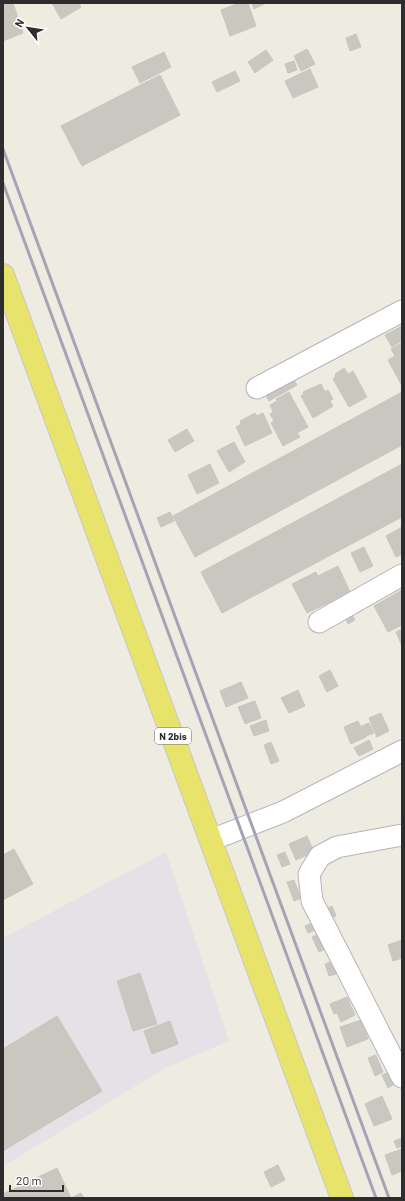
<svg xmlns="http://www.w3.org/2000/svg" width="405" height="1201" font-family="Barlow,sans-serif">
	<style>
		.industrial { fill: #e4e1e7 }
		.building { fill: #cac7c0; stroke: #c9c7ba }
		.lines { fill: none; stroke-linecap: round; stroke-linejoin: round }
		.minor-casing { stroke: #b4b4bf; stroke-width: 23 }
		.major-casing { stroke: #c8c8c8; stroke-width: 24 }
		.minor { stroke: #fff; stroke-width: 21 }
		.major { stroke: #e8e36b; stroke-width: 22 }
		.rail { stroke: #a4a4b6; stroke-width: 3 }
		.labels { text-anchor: middle; stroke-width: 3; stroke-linejoin: round; paint-order: stroke }
		.shield { fill: #fff; stroke: #6c6c6c; stroke-width: 1 }
		.shield-label { font-size: 10px; font-weight: bold; fill: #2d2d2d }
	</style>
	<rect width="100%" height="100%" fill="#eeebe1"/>
	<path class="industrial" d="M166 852 229 1041 167 1067 3 1166V938Z"/>
	<path class="building" d="M3 3H13L23 33 3 41Z
		M52 3H79L81 7 61 19Z
		M239 3H248L256 26 230 36 221 10Z
		M252 3H266L254 9Z
		M356 34 361 47 350 51 346 38Z
		M307 49 315 64 301 71 294 56Z
		M266 50 273 60 255 73 248 62Z
		M164 52 171 67 140 83 132 67Z
		M294 61 297 70 288 73 285 64Z
		M310 69 318 87 293 98 285 81Z
		M235 71 240 81 217 92 212 82Z
		M160 75 180 115 82 166 61 126Z
		M402 326V341L392 347 385 335Z
		M402 343V386L388 360 395 356 391 349Z
		M344 368 348 374 353 371 367 397 349 407 333 379 336 376 335 374Z
		M289 371 297 385 269 401 261 387Z
		M321 384 325 392 328 390 333 399 330 401 333 406 313 418 301 396 304 394 303 392Z
		M289 392 308 427 297 433 300 437 283 446 271 423 274 421 270 414 273 412 270 405 277 401 276 399Z
		M402 392V445L195 557 173 516Z
		M255 413 257 416 263 413 272 433 245 446 236 427 241 424 240 421Z
		M187 429 194 441 175 452 168 440Z
		M234 442 245 462 229 472 217 451Z
		M210 464 219 483 197 494 188 475Z
		M402 464V517L222 613 201 572Z
		M170 512 174 521 161 527 157 518Z
		M402 527V554L396 557 386 536Z
		M364 547 373 566 360 572 351 553Z
		M338 566 350 592 330 602 318 576Z
		M316 572 330 602 307 613 292 584Z
		M402 590V625L388 632 374 606Z
		M351 613 355 620 348 624 345 616Z
		M402 629V646L396 632Z
		M330 670 338 686 327 692 319 676Z
		M241 682 248 698 226 707 220 691Z
		M298 690 305 706 289 713 281 698Z
		M255 701 261 718 245 724 238 707Z
		M381 713 389 731 377 737 369 718Z
		M266 720 269 731 254 736 250 726Z
		M358 721 366 737 351 744 344 727Z
		M369 723 374 733 366 736 362 726Z
		M369 740 373 749 359 756 354 748Z
		M271 742 279 761 271 764 264 745Z
		M307 836 314 852 296 860 289 844Z
		M14 849 33 884 3 900V855Z
		M285 852 290 864 282 867 277 855Z
		M294 880 301 898 294 901 287 882Z
		M332 906 336 916 326 920 323 910Z
		M317 921 321 928 308 933 305 926Z
		M323 932 330 947 319 952 312 937Z
		M402 940V958L393 961 388 945Z
		M332 961 336 974 329 976 325 964Z
		M140 973 157 1024 133 1031 117 981Z
		M347 997 355 1015 341 1022 337 1013 334 1014 330 1004Z
		M57 1016 102 1091 3 1151V1049Z
		M361 1020 368 1039 347 1047 340 1027Z
		M170 1021 178 1044 152 1054 144 1031Z
		M376 1055 383 1072 375 1076 368 1058Z
		M387 1073 393 1085 388 1088 382 1075Z
		M382 1096 392 1119 374 1126 365 1104Z
		M402 1138V1146L397 1148 394 1141Z
		M402 1149V1171L392 1175 385 1155Z
		M278 1165 285 1180 271 1187 264 1172Z
		M57 1168 71 1198 81 1193 84 1198H3V1194Z"/>
	<g class="lines">
		<g class="minor-casing">
			<path id="minor" d="M257 388 402 311
				M319 622 402 575
				M402 835 337 847 320 856 309 874 312 901 402 1077
				M211 840 283 812 402 751"/>
		</g>
		<g class="major-casing">
			<path id="major" d="M3 275 342 1198"/>
		</g>
		<use href="#minor" class="minor"/>
		<use href="#major" class="major"/>
		<path class="rail" d="M3 149 389 1198
			M3 183 376 1198"/>
	</g>
	<g class="labels">
		<rect class="shield" x="155" y="728" width="36" height="16" rx="3"/>
		<g class="shield-label">
			<text x="173" y="740">N 2bis</text>
		</g>
	</g>
	<rect width="405" height="1201" fill="none" stroke="#2d2d2d" stroke-width="8"/>
	<g transform="translate(28 28) rotate(300)" stroke="#ffffff" stroke-width="3" paint-order="stroke">
	<path d="M0-3L7 15L0 10L-7 15Z" fill="#2d2d2d"/>
	<text y="-6" font-size="11" font-weight="bold" text-anchor="middle" fill="#2d2d2d">N</text>
	</g>
	<path d="M10 1185v6h53v-6" fill="none" stroke="#2d2d2d" stroke-width="2"/>
	<text x="16" y="1185" font-size="12" fill="#2d2d2d" stroke="#ffffff" stroke-width="3" paint-order="stroke">20 m</text>
</svg>
